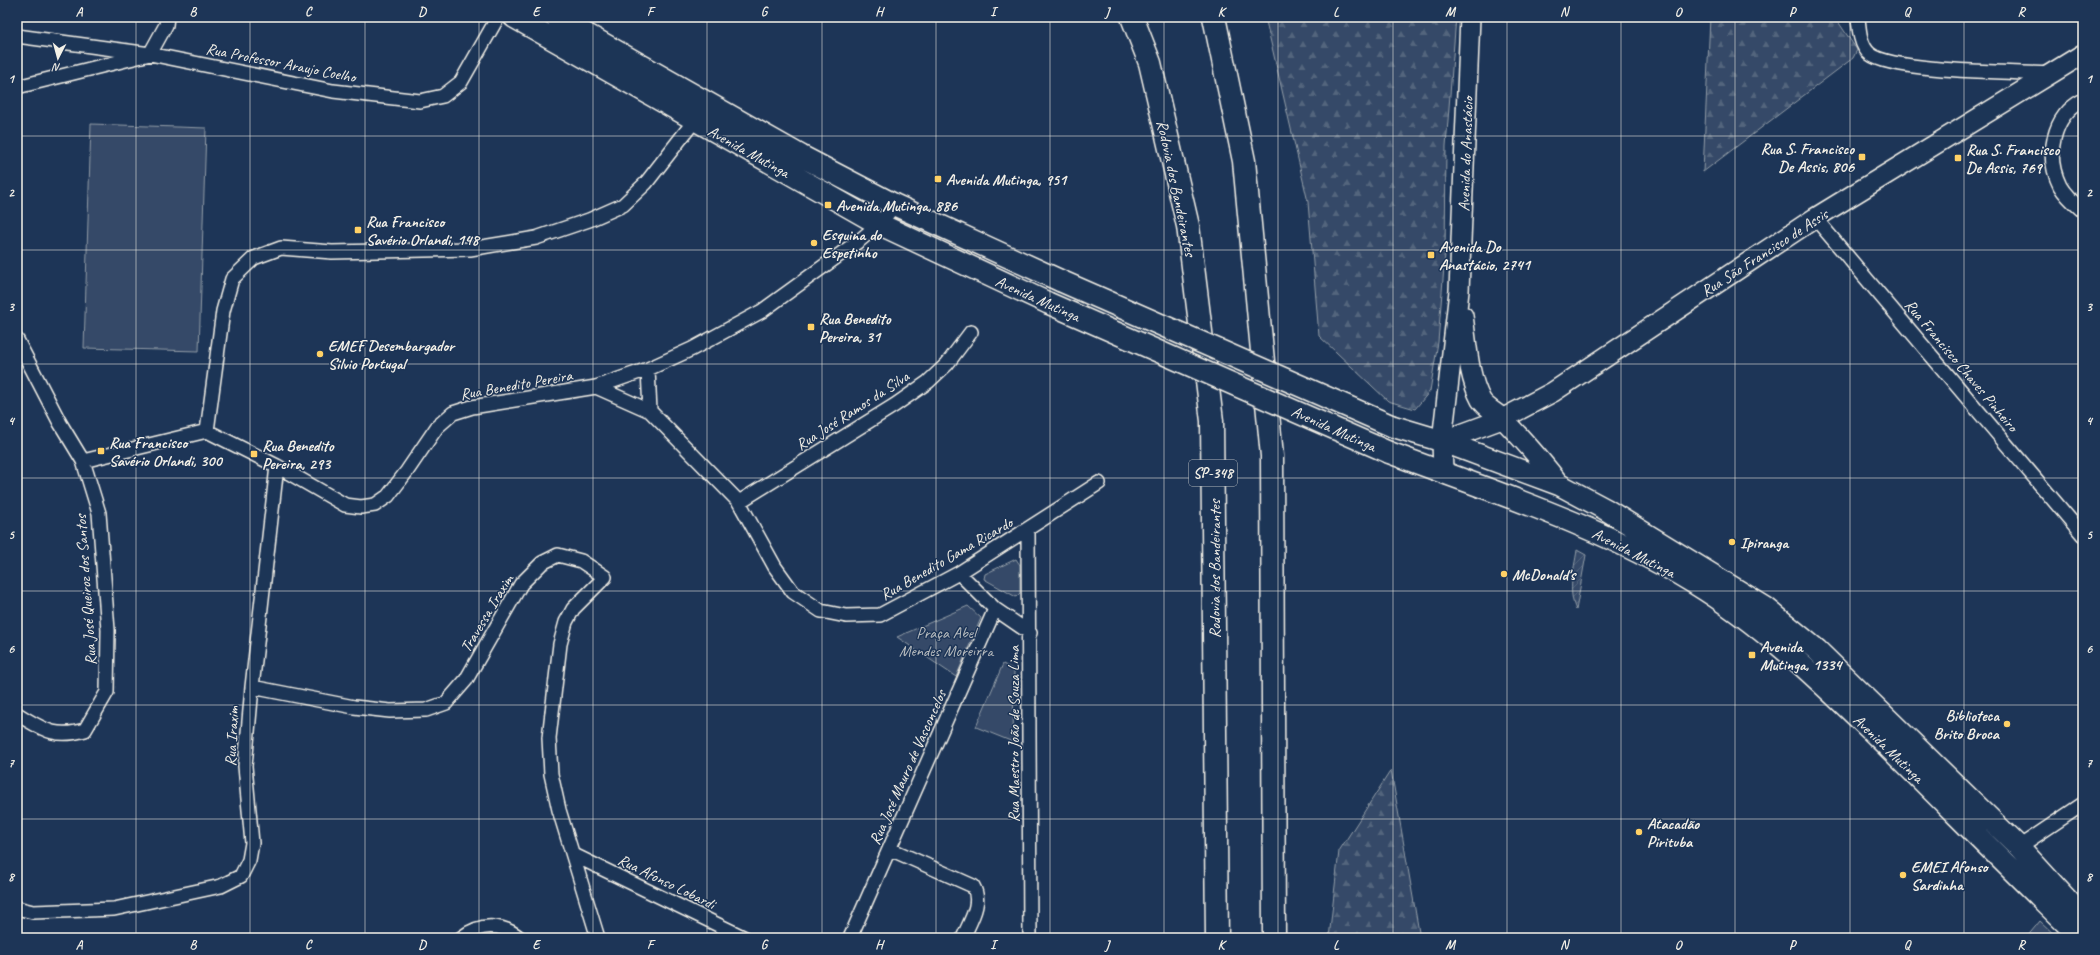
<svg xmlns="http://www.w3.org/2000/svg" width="2100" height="955" font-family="Caveat,sans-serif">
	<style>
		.green { fill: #354a67; stroke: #949ea8 }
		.forest { fill: url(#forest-firs); stroke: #949ea8 }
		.garden { fill: url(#garden-furrows); stroke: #949ea8 }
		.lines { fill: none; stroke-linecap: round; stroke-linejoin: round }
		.street-casing { stroke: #f4f1e8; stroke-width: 16 }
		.secondary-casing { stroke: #f4f1e8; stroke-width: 22 }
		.primary-casing { stroke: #f4f1e8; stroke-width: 24 }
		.highway-casing { stroke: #f4f1e8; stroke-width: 25 }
		.street { stroke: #1d3557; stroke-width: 13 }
		.secondary { stroke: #1d3557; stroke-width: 19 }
		.primary { stroke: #1d3557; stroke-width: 21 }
		.highway { stroke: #1d3557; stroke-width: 22 }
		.primary-bridge-casing { stroke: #f4f1e8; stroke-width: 24; stroke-linecap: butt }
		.primary-bridge { stroke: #1d3557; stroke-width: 21 }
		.grid { fill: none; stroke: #f4f1e8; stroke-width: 1; stroke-opacity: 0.55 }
		.poi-dot { fill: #ffd166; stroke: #1d3557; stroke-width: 1.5 }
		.labels { text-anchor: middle; stroke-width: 3; stroke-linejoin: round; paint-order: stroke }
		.shield { fill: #1d3557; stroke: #b4b9bc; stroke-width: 1 }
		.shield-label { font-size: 15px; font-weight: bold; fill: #f4f1e8 }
		.street-label { font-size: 16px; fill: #f4f1e8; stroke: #1d3557 }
		.poi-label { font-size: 16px; font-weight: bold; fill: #f4f1e8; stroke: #1d3557; text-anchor: start }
		.park-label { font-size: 16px; fill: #bbbfc1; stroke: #1d3557 }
		.neatline { fill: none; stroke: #f4f1e8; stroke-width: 1.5 }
		.grid-label { font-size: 13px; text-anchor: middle; font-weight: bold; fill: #f4f1e8 }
	</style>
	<defs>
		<pattern id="forest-firs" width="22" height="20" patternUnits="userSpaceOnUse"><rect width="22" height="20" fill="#354a67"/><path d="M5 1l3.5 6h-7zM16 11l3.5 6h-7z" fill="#53657d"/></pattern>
		<pattern id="garden-furrows" width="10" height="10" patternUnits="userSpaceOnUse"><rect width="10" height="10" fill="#354a67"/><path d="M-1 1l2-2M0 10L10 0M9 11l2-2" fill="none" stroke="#53657d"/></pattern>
	</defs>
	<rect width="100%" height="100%" fill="#1d3557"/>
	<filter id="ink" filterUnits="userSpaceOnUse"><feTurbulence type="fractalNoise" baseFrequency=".025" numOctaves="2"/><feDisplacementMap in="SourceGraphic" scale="8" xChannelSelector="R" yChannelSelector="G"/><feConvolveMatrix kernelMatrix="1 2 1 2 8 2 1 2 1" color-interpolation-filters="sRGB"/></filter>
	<g filter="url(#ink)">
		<path class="green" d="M91 124 206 128 199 351 84 348Z
			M1016 559 1020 565V593L1016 597 984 579 985 574Z
			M968 606 981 618 956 677 897 637Z
			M1003 664 1014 670 1013 742 976 727Z
			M2040 921 2058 938H2026Z"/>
		<path class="forest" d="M1265 17H1456L1446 146 1445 254 1438 342 1430 391 1415 409 1388 401 1319 336 1308 202Z
			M1710 17H1840L1839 23 1857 50 1853 58 1703 172Z
			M1391 770 1420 938H1329L1339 851Z"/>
		<path class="garden" d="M1577 550 1586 555 1576 610C1567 590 1574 571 1577 550Z"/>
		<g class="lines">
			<g class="street-casing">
				<path id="street" d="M1858 17C1859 29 1860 46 1870 54 1892 72 2015 72 2050 74
					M17 36 150 54 333 91 420 101 443 96 461 82 498 17
					M17 87 150 54 166 25 167 17
					M2083 100C2052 116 2045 156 2060 186 2065 195 2075 204 2083 211
					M1815 218 2083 535
					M17 340 60 423 83 461 99 513 108 630 107 692 85 730C54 739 43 729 17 714
					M648 369 650 411
					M596 387 650 411 739 502 775 567 793 592 821 611 846 616 880 615 959 573 1099 483
					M207 431 223 311 232 279 254 258 281 248 332 252 470 249 536 238 589 220 623 205 646 183 695 120H701
					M83 461 207 431 277 466 345 505 361 507 375 505 388 496 407 471 437 427 453 413 472 407 596 387 648 369 692 349 762 311 860 240 879 224 895 205
					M739 502 895 405 928 382 947 364 971 332
					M1028 530 1030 938
					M959 573 995 609 1030 633
					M252 687 354 707 390 711 426 710 446 703 466 680 521 584 542 563 558 555 581 561 605 577 573 609 566 622 560 644 549 738 551 774 559 810 598 938
					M2019 847 2083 804
					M890 849 973 886C983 903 970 921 963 938
					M574 855 745 938
					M17 908 33 912 114 909 221 886 241 876 249 860 252 843 245 766 252 687 277 466
					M461 938C480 923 501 923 520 938
					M850 938 995 609"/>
			</g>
			<g class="secondary-casing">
				<path id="secondary" d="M1463 316C1467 343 1468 376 1481 400 1486 408 1497 413 1504 420 1524 441 1543 462 1560 485
					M1442 441 1502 419 1553 392 1815 218 2083 54
					M1443 472 1442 441 1459 291 1470 17"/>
			</g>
			<g class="primary-casing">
				<path id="primary" d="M514 17 879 224 1048 303
					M556 17 801 156 895 205 1061 281
					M1392 426 1442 441 1560 485 1605 509 1766 608 1817 650 2019 847 2083 917
					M1388 452C1491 491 1599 525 1694 583 1763 625 1821 682 1878 737 1944 802 2010 869 2076 933L2083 936"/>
			</g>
			<g class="highway-casing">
				<path id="highway" d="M1132 17 1150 63 1188 226 1212 421 1217 938
					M1214 17 1244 161 1272 456 1274 938"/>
			</g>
			<use href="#street" class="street"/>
			<use href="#secondary" class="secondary"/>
			<use href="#primary" class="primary"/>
			<use href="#highway" class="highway"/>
			<g class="primary-bridge-casing">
				<path id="primary-bridge" d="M1061 281 1392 426
					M1048 303 1388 452"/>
			</g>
			<use href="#primary-bridge" class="primary-bridge"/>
		</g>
	</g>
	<path class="grid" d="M136 17V938M250 17V938M365 17V938M479 17V938M593 17V938M707 17V938M822 17V938M936 17V938M1050 17V938M1164 17V938M1278 17V938M1393 17V938M1507 17V938M1621 17V938M1735 17V938M1850 17V938M1964 17V938M17 136H2083M17 250H2083M17 364H2083M17 478H2083M17 591H2083M17 705H2083M17 819H2083"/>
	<g class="poi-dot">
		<rect x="1858" y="153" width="8" height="8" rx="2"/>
		<rect x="1954" y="154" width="8" height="8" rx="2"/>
		<rect x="934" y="175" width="8" height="8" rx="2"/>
		<rect x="824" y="201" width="8" height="8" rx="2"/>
		<rect x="354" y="226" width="8" height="8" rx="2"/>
		<circle cx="814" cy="243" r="4"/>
		<rect x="1427" y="251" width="8" height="8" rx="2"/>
		<rect x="807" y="323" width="8" height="8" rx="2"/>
		<circle cx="320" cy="354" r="4"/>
		<rect x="97" y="447" width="8" height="8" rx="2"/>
		<rect x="250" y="450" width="8" height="8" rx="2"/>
		<circle cx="1732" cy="542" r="4"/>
		<circle cx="1504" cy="574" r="4"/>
		<rect x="1748" y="651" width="8" height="8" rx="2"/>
		<circle cx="2007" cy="724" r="4"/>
		<circle cx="1639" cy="832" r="4"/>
		<circle cx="1903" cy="875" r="4"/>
	</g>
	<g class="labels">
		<rect class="shield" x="1189" y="460" width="48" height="26" rx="3"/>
		<g class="shield-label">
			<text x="1213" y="478">SP-348</text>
		</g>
		<g class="street-label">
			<text transform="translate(281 62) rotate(11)" y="6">Rua Professor Araujo Coelho</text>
			<text transform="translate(749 151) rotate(29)" y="6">Avenida Mutinga</text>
			<text transform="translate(1465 154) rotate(-88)" y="6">Avenida do Anastácio</text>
			<text transform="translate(1177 188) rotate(78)" y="6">Rodovia dos Bandeirantes</text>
			<text transform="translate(1764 252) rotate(-33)" y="6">Rua São Francisco de Assis</text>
			<text transform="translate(1038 298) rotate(24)" y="6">Avenida Mutinga</text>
			<text transform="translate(1962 365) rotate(50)" y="6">Rua Francisco Chaves Pinheiro</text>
			<text transform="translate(516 384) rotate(-10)" y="6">Rua Benedito Pereira</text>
			<text transform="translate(852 410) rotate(-33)" y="6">Rua José Ramos da Silva</text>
			<text transform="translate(1334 428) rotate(24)" y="6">Avenida Mutinga</text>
			<text transform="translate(1634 552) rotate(27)" y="6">Avenida Mutinga</text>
			<text transform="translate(946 558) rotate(-30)" y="6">Rua Benedito Gama Ricardo</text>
			<text transform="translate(1214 569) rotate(-90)" y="6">Rodovia dos Bandeirantes</text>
			<text transform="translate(85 590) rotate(-94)" y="6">Rua José Queiroz dos Santos</text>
			<text transform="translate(486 613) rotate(-59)" y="6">Travessa Iraxim</text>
			<text transform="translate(1013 734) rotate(-90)" y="6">Rua Maestro João de Souza Lima</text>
			<text transform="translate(231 736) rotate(-87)" y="6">Rua Iraxim</text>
			<text transform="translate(1889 748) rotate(44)" y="6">Avenida Mutinga</text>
			<text transform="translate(907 767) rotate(-66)" y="6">Rua José Mauro de Vasconcelos</text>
			<text transform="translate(667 881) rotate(26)" y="6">Rua Afonso Lobardi</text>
		</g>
		<g class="poi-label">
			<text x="1854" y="154" text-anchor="end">Rua S. Francisco<tspan x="1854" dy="18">De Assis, 806</tspan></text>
			<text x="1966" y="155">Rua S. Francisco<tspan x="1966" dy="18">De Assis, 769</tspan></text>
			<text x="946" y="185">Avenida Mutinga, 951</text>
			<text x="836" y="211">Avenida Mutinga, 886</text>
			<text x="366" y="227">Rua Francisco<tspan x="366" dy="18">Savério Orlandi, 148</tspan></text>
			<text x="822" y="240">Esquina do<tspan x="822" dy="18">Espetinho</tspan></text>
			<text x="1439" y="252">Avenida Do<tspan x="1439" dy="18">Anastácio, 2741</tspan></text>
			<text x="819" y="324">Rua Benedito<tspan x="819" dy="18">Pereira, 31</tspan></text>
			<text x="328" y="351">EMEF Desembargador<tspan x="328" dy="18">Silvio Portugal</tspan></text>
			<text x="109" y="448">Rua Francisco<tspan x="109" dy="18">Savério Orlandi, 300</tspan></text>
			<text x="262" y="451">Rua Benedito<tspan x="262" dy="18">Pereira, 293</tspan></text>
			<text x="1740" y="548">Ipiranga</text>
			<text x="1512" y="580">McDonald's</text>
			<text x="1760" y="652">Avenida<tspan x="1760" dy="18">Mutinga, 1334</tspan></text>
			<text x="1999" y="721" text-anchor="end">Biblioteca<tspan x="1999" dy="18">Brito Broca</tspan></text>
			<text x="1647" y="829">Atacadão<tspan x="1647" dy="18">Pirituba</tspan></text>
			<text x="1911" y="872">EMEI Afonso<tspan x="1911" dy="18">Sardinha</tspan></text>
		</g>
		<g class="park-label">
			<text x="946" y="638">Praça Abel<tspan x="946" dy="18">Mendes Moreirra</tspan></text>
		</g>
	</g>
	<rect width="2100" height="955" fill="none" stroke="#1d3557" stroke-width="44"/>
	<g transform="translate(58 58) rotate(186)" stroke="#1d3557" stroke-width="3" paint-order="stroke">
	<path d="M0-3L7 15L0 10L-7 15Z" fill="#f4f1e8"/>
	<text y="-6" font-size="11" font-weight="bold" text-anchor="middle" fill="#f4f1e8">N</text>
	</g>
	<rect x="22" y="22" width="2056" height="911" class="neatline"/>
	<g class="grid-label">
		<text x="79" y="16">A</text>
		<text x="193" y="16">B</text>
		<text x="308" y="16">C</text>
		<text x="422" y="16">D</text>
		<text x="536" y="16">E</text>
		<text x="650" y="16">F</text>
		<text x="764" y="16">G</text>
		<text x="879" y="16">H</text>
		<text x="993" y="16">I</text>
		<text x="1107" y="16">J</text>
		<text x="1221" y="16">K</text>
		<text x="1336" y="16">L</text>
		<text x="1450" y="16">M</text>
		<text x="1564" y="16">N</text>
		<text x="1678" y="16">O</text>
		<text x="1792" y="16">P</text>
		<text x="1907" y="16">Q</text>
		<text x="2021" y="16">R</text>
		<text x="11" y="83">1</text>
		<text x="2089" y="83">1</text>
		<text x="11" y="197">2</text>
		<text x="2089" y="197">2</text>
		<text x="11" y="311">3</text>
		<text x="2089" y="311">3</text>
		<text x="11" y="425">4</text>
		<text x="2089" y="425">4</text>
		<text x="11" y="539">5</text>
		<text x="2089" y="539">5</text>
		<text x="11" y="653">6</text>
		<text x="2089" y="653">6</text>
		<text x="11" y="767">7</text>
		<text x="2089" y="767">7</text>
		<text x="11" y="881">8</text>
		<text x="2089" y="881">8</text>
		<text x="79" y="949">A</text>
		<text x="193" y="949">B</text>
		<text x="308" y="949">C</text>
		<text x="422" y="949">D</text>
		<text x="536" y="949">E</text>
		<text x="650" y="949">F</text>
		<text x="764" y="949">G</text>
		<text x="879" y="949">H</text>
		<text x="993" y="949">I</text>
		<text x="1107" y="949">J</text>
		<text x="1221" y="949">K</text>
		<text x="1336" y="949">L</text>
		<text x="1450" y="949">M</text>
		<text x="1564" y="949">N</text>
		<text x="1678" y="949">O</text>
		<text x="1792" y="949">P</text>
		<text x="1907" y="949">Q</text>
		<text x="2021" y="949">R</text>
	</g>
</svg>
